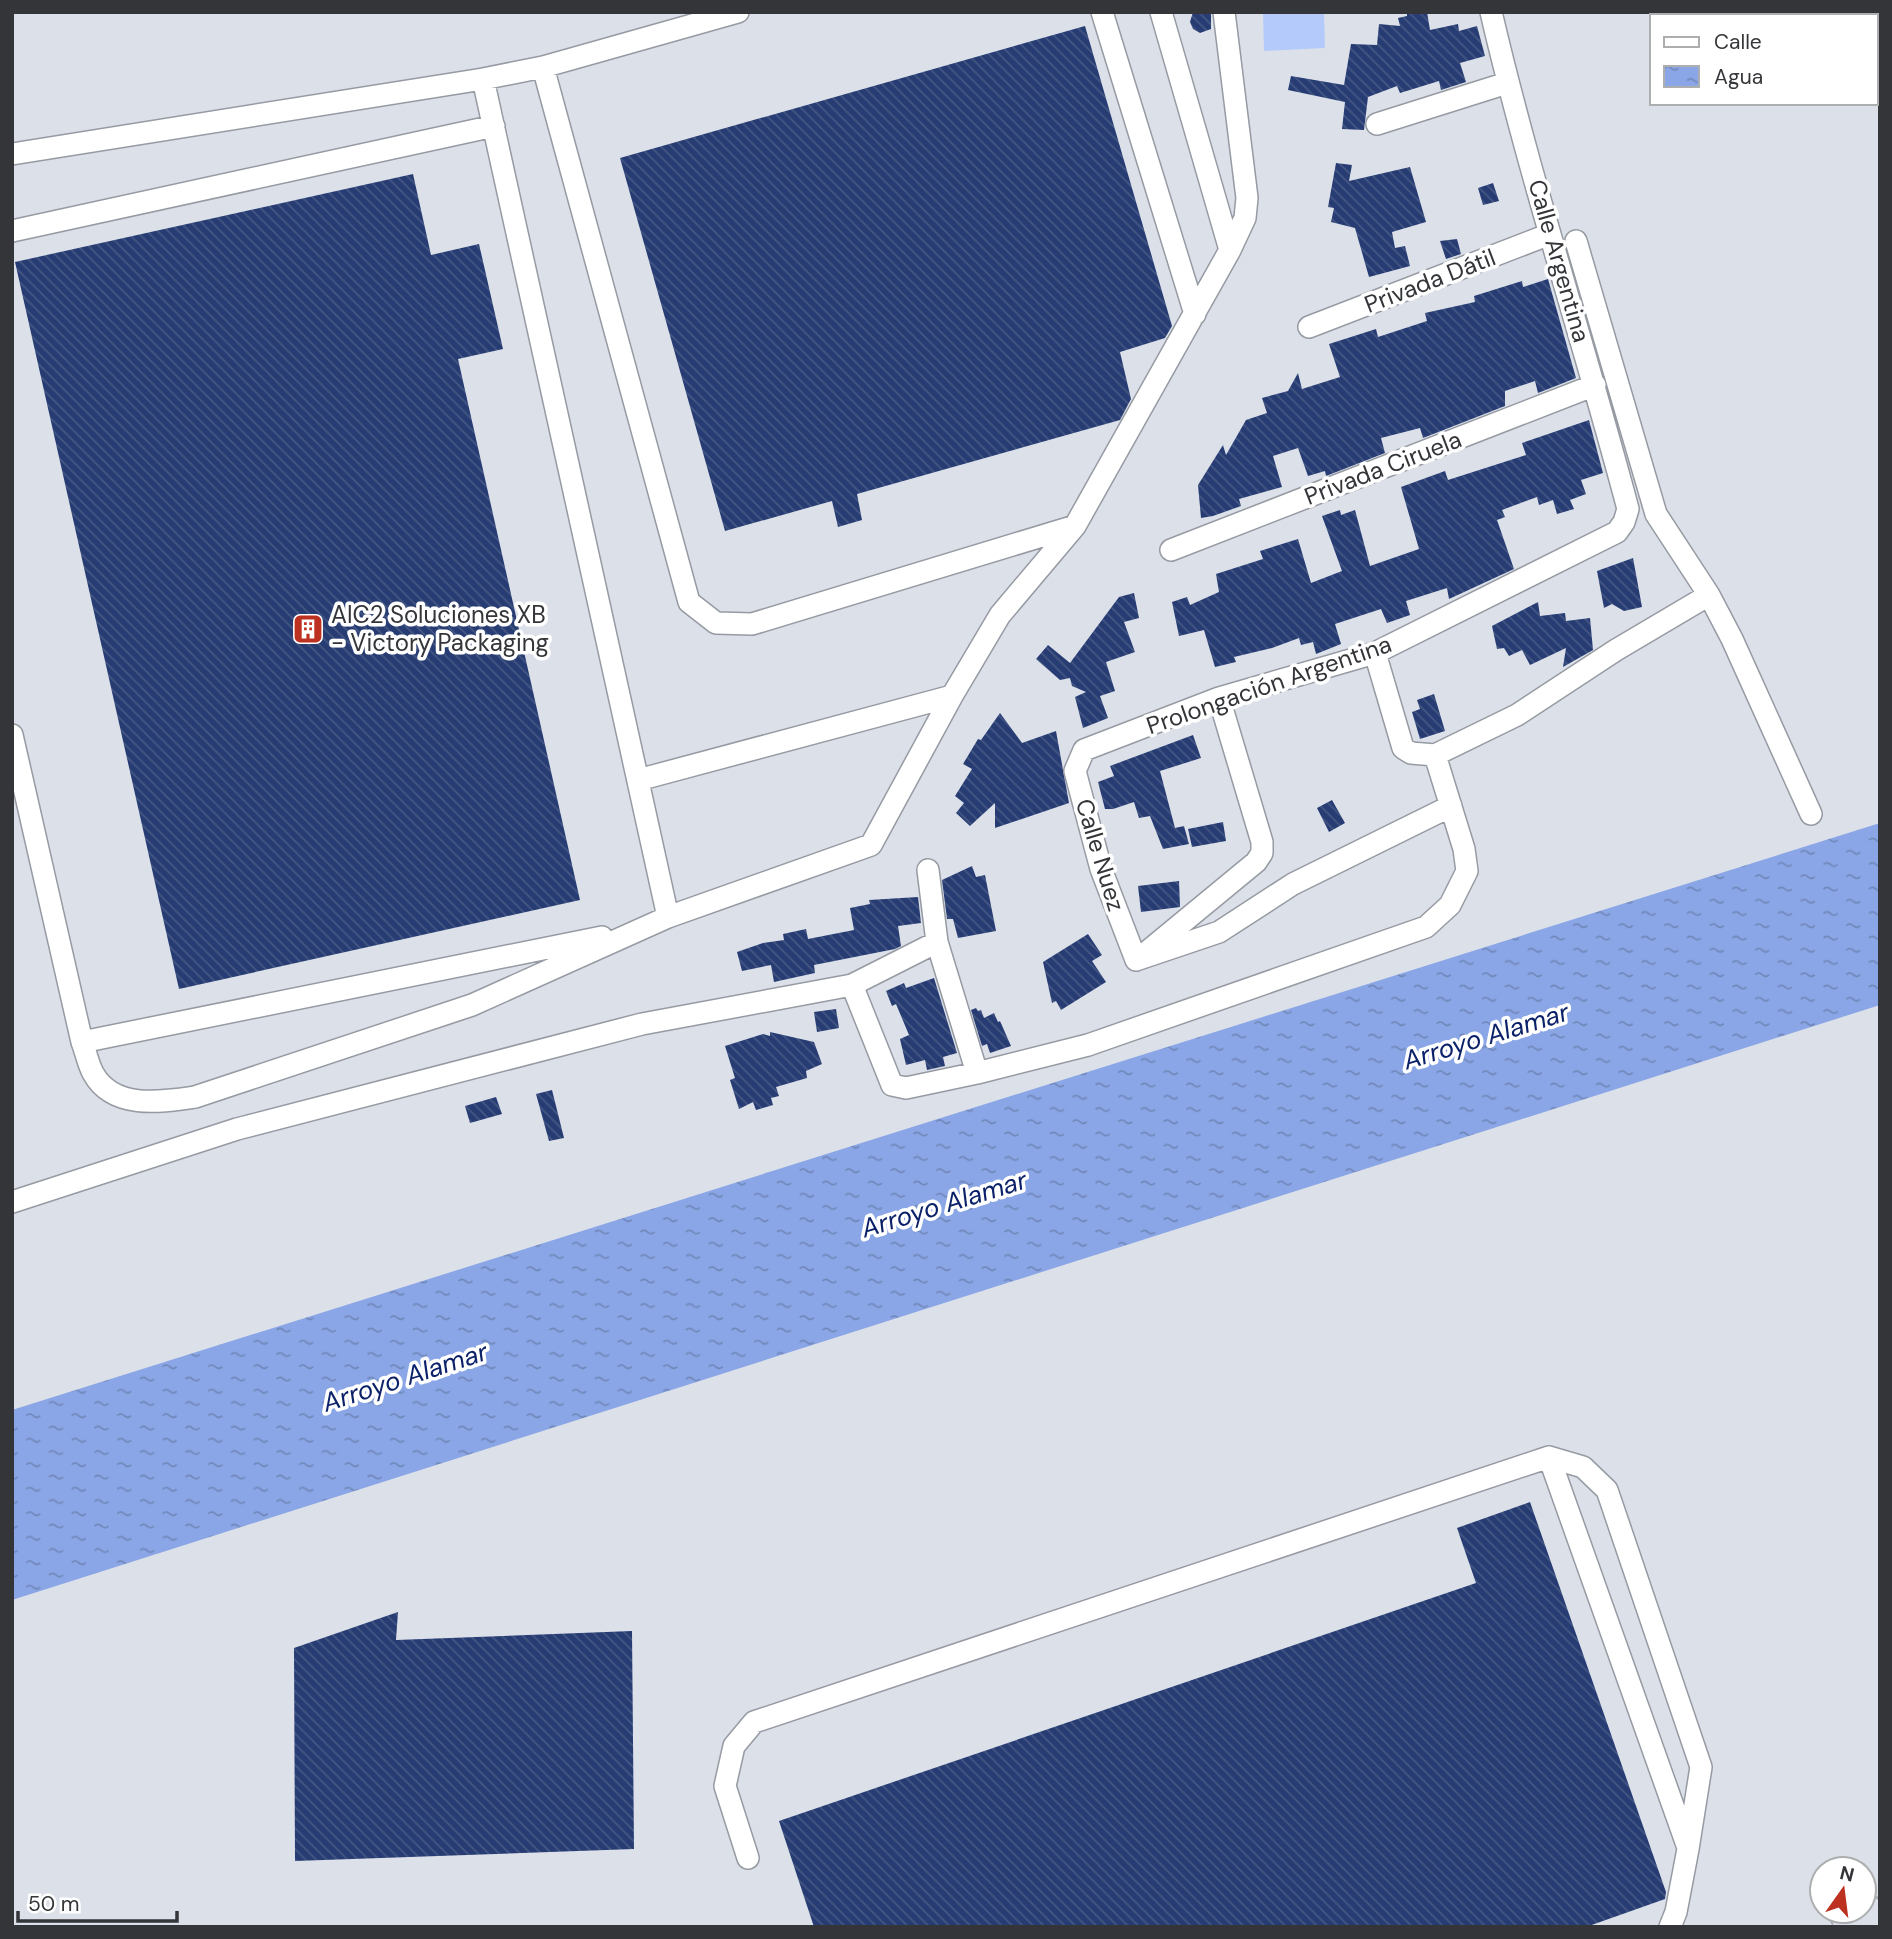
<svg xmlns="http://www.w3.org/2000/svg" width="1892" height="1939" font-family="'DM Sans',sans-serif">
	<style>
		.pitch { fill: #b4cafa }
		.water { fill: url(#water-ripples) }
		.building { fill: url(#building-back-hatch) }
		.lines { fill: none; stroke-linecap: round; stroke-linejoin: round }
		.minor-casing { stroke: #969aa2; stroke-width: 24 }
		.path { stroke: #a7abb2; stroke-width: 3.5; stroke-dasharray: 2 5; stroke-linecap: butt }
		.minor { stroke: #fff; stroke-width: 21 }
		.labels { text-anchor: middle; stroke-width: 7; stroke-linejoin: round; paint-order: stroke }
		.street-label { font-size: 24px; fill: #333538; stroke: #fff }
		.poi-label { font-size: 24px; fill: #333538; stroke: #fff; text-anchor: start }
		.water-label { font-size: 26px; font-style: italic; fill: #0b2169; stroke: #fff }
	</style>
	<defs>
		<pattern id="water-ripples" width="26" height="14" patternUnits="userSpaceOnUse" patternTransform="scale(1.75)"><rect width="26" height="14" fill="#8aa6e6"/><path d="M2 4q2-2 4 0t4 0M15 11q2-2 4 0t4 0" fill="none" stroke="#7188bb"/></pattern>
		<pattern id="building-back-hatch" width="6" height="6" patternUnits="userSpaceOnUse" patternTransform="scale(1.75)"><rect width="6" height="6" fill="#263c73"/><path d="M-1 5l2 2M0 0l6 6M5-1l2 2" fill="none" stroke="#455783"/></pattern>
	</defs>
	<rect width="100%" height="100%" fill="#dce0e9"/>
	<path class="pitch" d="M1263 12H1324L1325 48 1264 51Z"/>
	<path class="water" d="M1880 823V1005L12 1600V1410Z"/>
	<path class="building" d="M1193 12H1211V29L1200 33 1193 29 1190 22Z
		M1407 12H1427L1430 30 1458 24 1459 31 1477 26 1485 56 1460 63 1466 82 1441 90 1439 81 1400 93 1397 86 1368 97 1364 130 1342 129 1345 102 1288 90 1291 76 1344 85 1351 44 1377 45 1379 24 1400 26 1398 18 1407 16Z
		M1085 26 1172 326 1165 338 1120 352 1131 399 1120 420 857 494 862 520 838 527 832 501 725 531 620 158Z
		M1336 163 1352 165 1349 181 1410 167 1426 222 1392 232 1395 248 1405 246 1410 266 1369 277 1355 228 1331 222 1334 208 1328 207Z
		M413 174 431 255 479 244 503 349 458 359 580 900 179 989 15 262Z
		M1493 183 1499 201 1483 205 1478 188Z
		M1457 239 1461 254 1446 259 1440 241Z
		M1548 279 1576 378 1538 393 1535 381 1505 391V406L1423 438 1420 428 1381 438 1385 453 1326 476 1325 471 1308 476 1298 448 1273 456 1282 487 1239 499 1241 506 1213 516 1201 518 1198 485 1223 445 1226 455 1246 420 1267 413 1262 398 1288 391 1298 373 1302 389 1340 377 1329 344 1376 329 1378 337 1427 321 1425 313 1475 302 1474 296 1522 281 1523 287Z
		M1589 420 1603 473 1581 480 1586 494 1570 500 1574 509 1557 514 1553 500 1539 505 1537 497 1502 510 1505 517 1497 520 1514 569 1449 599 1447 588 1406 601 1410 615 1387 623 1381 609 1335 624 1341 644 1316 654 1313 642 1301 645 1299 638 1272 648 1234 657 1236 662 1215 667 1204 630 1179 636 1172 602 1187 597 1190 605 1219 592 1216 574 1263 559 1260 551 1298 539 1311 583 1342 571 1322 516 1340 510 1341 515 1355 510 1370 566 1419 549 1401 487 1445 471 1448 480 1526 455 1522 443Z
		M1633 558 1642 607 1624 611 1612 604 1604 608 1597 571Z
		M1134 593 1139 618 1124 622 1135 652 1106 662 1115 691 1100 696 1108 718 1083 728 1075 697 1086 692 1072 686 1070 678 1060 680 1036 659 1048 645 1070 663 1119 597Z
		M1538 602 1540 616 1565 613 1566 621 1590 618 1593 650 1563 667 1566 648 1530 665 1522 650 1509 656 1504 648 1497 649 1492 626Z
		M1434 694 1445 731 1420 739 1412 712 1420 709 1417 700Z
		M1000 713 1022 743 1056 731 1069 803 995 828V803L970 826 956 813 964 803 955 796 972 769 963 764 978 739 981 740Z
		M1193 735 1201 758 1160 771 1175 828 1184 826 1189 844 1163 849 1150 816 1139 818 1134 802 1113 809H1105L1098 782 1114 776 1110 766Z
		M1332 800 1345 823 1329 832 1317 808Z
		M1223 822 1226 841 1192 847 1188 829Z
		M972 866 976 877 985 875 996 931 958 938 953 919H947L942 880Z
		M1179 881 1180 907 1141 912 1138 886Z
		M918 897 921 923 898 926 901 946 895 949 814 965 815 973 774 982 771 965 742 971 737 952 763 943 784 940 783 934 806 929 808 939 854 930 850 908 870 904 869 900Z
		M1088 934 1102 955 1092 961 1106 982 1061 1010 1056 1001 1052 1003 1043 962Z
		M934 978 957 1053 943 1057 945 1066 927 1070 925 1060 906 1065 900 1039 909 1035 896 1004 892 1006 886 991 904 983 906 988Z
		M976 1008 978 1011 981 1010 984 1018 994 1013 998 1022 1000 1021 1011 1046 990 1053 987 1044 982 1046 971 1010Z
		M836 1009 839 1028 817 1032 814 1012Z
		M770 1032 814 1042 822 1064 806 1071 807 1078 776 1087 779 1096 771 1098 773 1105 756 1110 753 1102 739 1109 730 1080 735 1078 725 1046 763 1034 770 1036Z
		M552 1090 564 1138 549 1141 536 1094Z
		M496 1097 502 1114 470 1123 465 1106Z
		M1530 1502 1666 1892 1665 1899 1586 1927H814L779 1821 1476 1583 1457 1528Z
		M398 1612 396 1640 632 1631 634 1849 295 1861 294 1648Z"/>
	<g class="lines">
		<g class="minor-casing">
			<path id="minor" d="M1102 12 1195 314
				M1161 12 1230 250
				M543 67 689 602 716 623 752 624 1075 526
				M1377 124 1507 83
				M12 154 483 79 543 67 738 12
				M12 231 494 126
				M1576 241 1656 514 1709 595 1732 639 1811 814
				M1309 327 1550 234
				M1171 550 1595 385
				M1375 653 1403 748 1411 753 1435 755 1517 715 1616 650 1709 595
				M12 735 82 1042C86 1052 88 1064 93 1073 113 1110 161 1102 195 1097L472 1005 668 917 483 79
				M638 780 952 696
				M928 870 937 942 977 1073
				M668 917 871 845 952 696 1000 615 1075 526 1230 250 1245 218 1247 198 1224 12
				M1148 951 1256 862 1262 853V842L1219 698
				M1136 960 1101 869 1075 771 1084 750 1219 698 1375 653 1617 532 1624 522 1628 509C1584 343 1530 179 1491 12
				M1136 960 1219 932 1293 884 1451 806
				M852 985 892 1085 906 1088 977 1073 1088 1045 1426 927 1450 905 1467 871 1464 849 1435 755
				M82 1042 602 937
				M12 1202 237 1129 642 1024 852 985 937 942
				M1549 1457 1687 1845
				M748 1858 725 1786 734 1746 754 1722 1549 1457 1583 1467 1607 1490 1701 1767 1688 1849 1676 1912 1670 1927"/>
		</g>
		<path class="path" d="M1864 1905 1880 1896
			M1825 1927 1853 1911"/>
		<use href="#minor" class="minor"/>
	</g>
	<defs>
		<g id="building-square" transform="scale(1.575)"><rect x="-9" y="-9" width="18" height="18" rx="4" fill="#bd3120" stroke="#fff"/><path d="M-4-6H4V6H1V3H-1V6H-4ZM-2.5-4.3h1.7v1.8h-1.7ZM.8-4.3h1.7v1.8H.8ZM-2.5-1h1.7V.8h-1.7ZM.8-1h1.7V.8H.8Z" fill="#fff"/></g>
	</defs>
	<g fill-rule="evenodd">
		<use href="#building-square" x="308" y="629"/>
	</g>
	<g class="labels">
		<g class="street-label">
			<text transform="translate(1559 261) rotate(74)" y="8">Calle Argentina</text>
			<text transform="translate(1430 281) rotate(-21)" y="8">Privada Dátil</text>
			<text transform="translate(1383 468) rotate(-21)" y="8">Privada Ciruela</text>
			<text transform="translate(1269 685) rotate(-19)" y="8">Prolongación Argentina</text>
			<text transform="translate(1100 855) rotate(73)" y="8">Calle Nuez</text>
		</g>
		<g class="poi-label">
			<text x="331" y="623">AIC2 Soluciones XB<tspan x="331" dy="28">- Victory Packaging</tspan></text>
		</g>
		<g class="water-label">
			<text transform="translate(1486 1036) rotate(-17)" y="9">Arroyo Alamar</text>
			<text transform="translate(944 1204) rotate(-17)" y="9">Arroyo Alamar</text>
			<text transform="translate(405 1377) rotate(-18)" y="9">Arroyo Alamar</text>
		</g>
	</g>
	<rect width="1892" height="1939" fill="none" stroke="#333538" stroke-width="28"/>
	<rect x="1650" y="14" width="228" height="91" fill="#ffffff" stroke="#adaeaf" stroke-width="2"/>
	<rect x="1664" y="37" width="35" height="10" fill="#ffffff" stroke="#adaeaf" stroke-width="2"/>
	<text x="1714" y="49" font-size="21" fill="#333538">Calle</text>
	<rect x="1664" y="66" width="35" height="21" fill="url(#water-ripples)" stroke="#adaeaf" stroke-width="2"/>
	<text x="1714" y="84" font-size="21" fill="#333538">Agua</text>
	<g transform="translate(1843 1890) rotate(14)"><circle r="33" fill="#ffffff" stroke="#adaeaf" stroke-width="2"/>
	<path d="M0-5L12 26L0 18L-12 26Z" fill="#bd3120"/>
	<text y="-10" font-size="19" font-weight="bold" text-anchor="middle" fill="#333538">N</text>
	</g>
	<path d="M18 1911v10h159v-10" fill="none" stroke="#333538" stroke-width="3.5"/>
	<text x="28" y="1911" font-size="21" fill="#333538" stroke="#ffffff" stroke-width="5" paint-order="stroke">50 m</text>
</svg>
